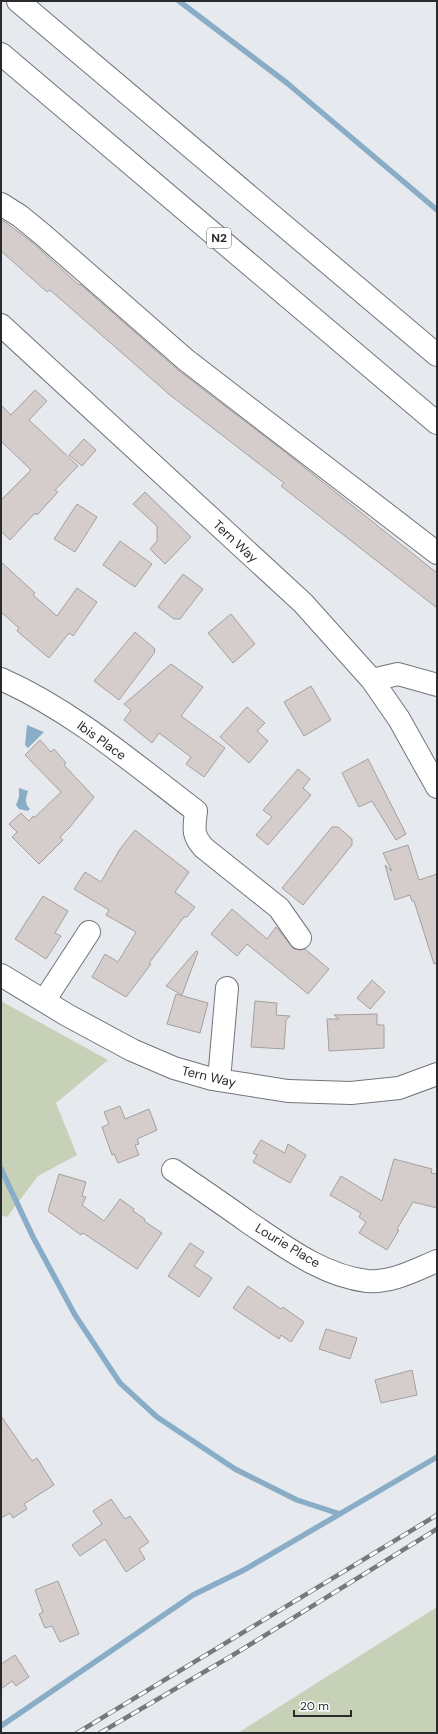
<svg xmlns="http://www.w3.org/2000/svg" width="438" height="1734" font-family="'DM Sans',sans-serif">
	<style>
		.green { fill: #c7d1b8 }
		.water { fill: #89adc7 }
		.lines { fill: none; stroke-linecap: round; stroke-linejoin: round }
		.stream { stroke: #89adc7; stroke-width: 5.5 }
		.building { fill: #d4cdcc; stroke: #a69f9d }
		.minor-casing { stroke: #71757a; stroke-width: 24 }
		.highway-casing { stroke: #71757a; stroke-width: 24 }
		.minor { stroke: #fff; stroke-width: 22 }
		.highway { stroke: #fff; stroke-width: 22 }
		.rail-casing { stroke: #76797c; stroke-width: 4.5 }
		.rail { stroke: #fff; stroke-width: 3; stroke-dasharray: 9; stroke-linecap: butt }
		.labels { text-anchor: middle; stroke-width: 4; stroke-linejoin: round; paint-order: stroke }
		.shield { fill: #fff; stroke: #686a6b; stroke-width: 1 }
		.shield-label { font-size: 12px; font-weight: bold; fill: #282a2c }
		.street-label { font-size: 13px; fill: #282a2c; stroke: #fff }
	</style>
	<rect width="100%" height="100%" fill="#e6eaef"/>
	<path class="green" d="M1 1001 108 1060 56 1103 77 1155 38 1176 7 1217 1 1215Z
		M437 1607V1733H238Z"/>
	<path class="water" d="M27 725 44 732 28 748 25 745Z
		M19 788 28 791C26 798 24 803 30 809L28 811 19 809 16 805 19 797Z"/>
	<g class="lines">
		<path class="stream" d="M179 1 287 83 437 210
			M1 1169 33 1237 75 1315 120 1383 157 1417 235 1469 297 1500 340 1514
			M1 1726 193 1595 244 1570 437 1457"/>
	</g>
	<path class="building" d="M1 219 33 243 79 285 80 284 178 370 285 452 437 573V608L281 486 284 483 170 395 50 290 47 292 1 251Z
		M35 390 47 401 29 420 78 466 55 490 58 492 37 515 35 513 10 540 1 531V500L31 470 1 441V405L11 415Z
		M84 439 96 450 82 466 69 455Z
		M145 492 191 537 165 564 150 549 157 541V526L133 504Z
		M77 504 97 517 75 552 54 539Z
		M120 541 152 564 135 587 103 565Z
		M1 562 35 593 33 595 57 616 77 588 97 602 73 636 69 633 49 658 17 631 19 628 1 612Z
		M183 574 203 589 180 619H174L158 607Z
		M231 614 255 644 233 663 208 633Z
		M135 632 155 649 154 651 155 652 119 700 94 681Z
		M171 664 203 687 181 716 225 748 204 777 186 764 191 757 159 733 152 743 124 720 131 710 124 704Z
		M311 686 331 720 304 736 284 702Z
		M247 707 265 723 257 731 268 741 249 763 220 737Z
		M40 740 51 752 54 749 66 763 64 765 94 797 70 827 60 837 63 840 39 864 12 837 17 832 9 824 21 813 29 821 33 816 34 818 61 792 25 755Z
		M368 759 406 834 396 840 372 801 359 807 342 773Z
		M298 769 310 779 303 788 311 795 268 845 256 835 272 817 263 810Z
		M332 827H338L352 839V845L303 905 282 888Z
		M135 830 189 872 175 892 195 907 187 917H184L149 963 151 964 126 997 92 977 105 954 118 962 136 932 106 915 109 910 74 889 85 872 101 882 120 849Z
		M408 845 419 880 437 874V963L434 964 414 901H412L410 895 395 900 385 865 392 871 383 853Z
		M43 896 68 911 55 933 61 936 46 959 15 939Z
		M232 909 267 939 276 927 294 949 301 950 305 949 329 969 308 994 247 944 237 956 211 934Z
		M196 951 198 952 182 995 166 986Z
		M372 980 385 992 370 1009 357 998Z
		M176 994 208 1003 200 1033 167 1024Z
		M255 1001 277 1003 276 1015 290 1016 286 1020 284 1049 251 1047Z
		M377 1014V1025H384V1048L329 1051 327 1019H339L334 1015Z
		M120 1106 125 1119 149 1109 157 1130 137 1139 139 1144 135 1145 139 1155 118 1163 114 1154 112 1155 102 1127 109 1124 104 1112Z
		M261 1140 285 1153 288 1144 306 1155 290 1183 253 1162 257 1155 253 1153Z
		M394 1159 432 1169 431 1173 437 1174V1208L413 1202 397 1229 399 1230 387 1250 359 1233 366 1222 359 1217 361 1213 330 1195 341 1176 382 1201Z
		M59 1174 86 1182 82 1196 86 1197 82 1205 104 1221 120 1199 134 1209 133 1211 145 1219 144 1221 162 1233 137 1269 83 1233 81 1235 48 1211Z
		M190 1243 204 1252 194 1266 212 1278 199 1297 168 1276Z
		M248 1286 281 1309 283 1307 304 1322 291 1342 281 1335 279 1339 233 1308Z
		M326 1329 357 1338 350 1359 319 1349Z
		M412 1370 417 1395 381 1403 375 1380Z
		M1 1416 32 1461 37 1458 54 1485 24 1504 27 1509 13 1518 10 1513 1 1518Z
		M111 1499 125 1519 130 1516 149 1542 139 1549 145 1559 126 1572 105 1539 80 1556 72 1545 102 1524 93 1511Z
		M58 1581 79 1634 60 1642 52 1626 45 1628 39 1614 43 1612 35 1590Z
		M15 1655 29 1677 16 1686 12 1681 1 1689V1664Z"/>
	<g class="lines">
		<g class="minor-casing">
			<path id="minor" d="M1 204 20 216 42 234 186 360 437 553
				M1 325 303 603 372 680 399 719 437 787
				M1 679C73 711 133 763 196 811 194 829 192 835 204 848L279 908 300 938
				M372 680 398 674 437 685
				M1 975 67 1015 132 1050 174 1068 212 1079 288 1091 351 1093 399 1088 437 1074
				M44 1001 89 932
				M219 1080 227 988
				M173 1170C198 1187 223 1204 248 1222 284 1246 323 1276 367 1281 392 1283 415 1270 437 1261"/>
		</g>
		<g class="highway-casing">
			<path id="highway" d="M18 1 437 355
				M1 54 437 423"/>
		</g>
		<use href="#minor" class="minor"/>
		<use href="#highway" class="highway"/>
		<g class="rail-casing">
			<path id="rail" d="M77 1733 437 1515
				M100 1733 233 1655 437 1529"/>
		</g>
		<use href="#rail" class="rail"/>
	</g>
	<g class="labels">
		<rect class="shield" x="207" y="228" width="24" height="20" rx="3"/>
		<g class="shield-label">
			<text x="219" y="242">N2</text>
		</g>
		<g class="street-label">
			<text transform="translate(236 541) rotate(43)" y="5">Tern Way</text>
			<text transform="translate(102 740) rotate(36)" y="5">Ibis Place</text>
			<text transform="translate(209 1076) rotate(13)" y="5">Tern Way</text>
			<text transform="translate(288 1245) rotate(31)" y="5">Lourie Place</text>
		</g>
	</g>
	<rect width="438" height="1734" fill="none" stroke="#282a2c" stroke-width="4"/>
	<path d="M294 1710v6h57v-6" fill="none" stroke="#282a2c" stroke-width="2"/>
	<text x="300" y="1710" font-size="12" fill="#282a2c" stroke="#ffffff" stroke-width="3" paint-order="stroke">20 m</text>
</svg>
